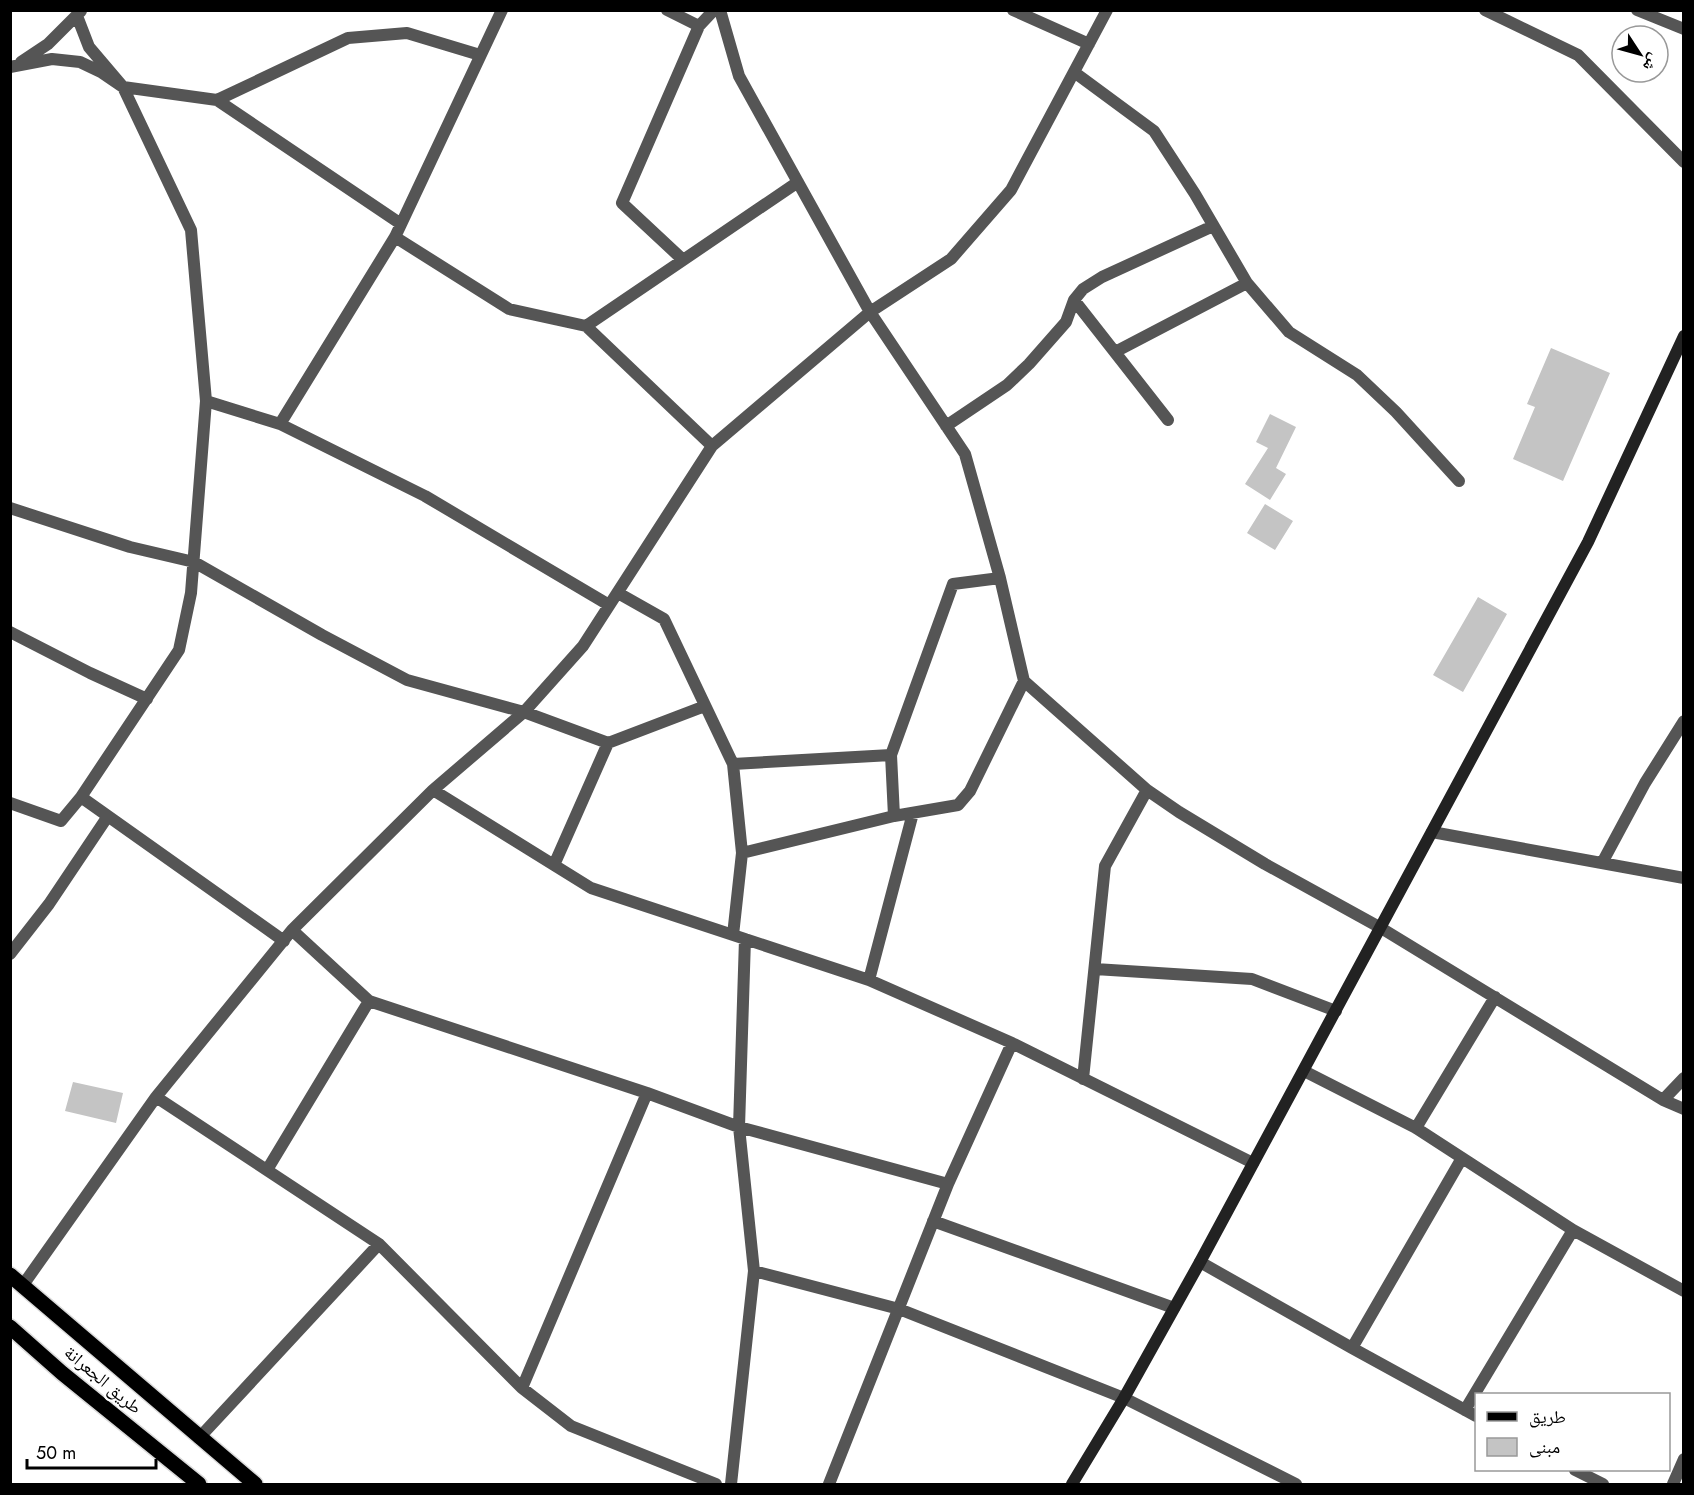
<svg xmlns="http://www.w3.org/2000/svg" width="1694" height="1495" font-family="Jost,'Noto Naskh Arabic',sans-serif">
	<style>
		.building { fill: #c4c4c4 }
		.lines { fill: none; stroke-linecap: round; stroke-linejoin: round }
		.primary-casing { stroke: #dbdbdb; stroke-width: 18 }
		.street { stroke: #555; stroke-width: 12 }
		.secondary { stroke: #222; stroke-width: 12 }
		.primary { stroke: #000; stroke-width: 15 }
		.labels { text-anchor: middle; stroke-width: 4.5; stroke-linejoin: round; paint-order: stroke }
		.street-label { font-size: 18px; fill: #000; stroke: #fff }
	</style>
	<rect width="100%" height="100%" fill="#fff"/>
	<path class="building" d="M1551 348 1610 373 1563 481 1513 459 1535 407 1527 404Z
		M1270 414 1296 427 1276 468 1286 474 1270 500 1245 484 1268 448 1256 442Z
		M1265 504 1293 521 1275 550 1247 533Z
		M1478 597 1507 614 1463 692 1433 675Z
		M73 1082 123 1093 116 1123 65 1111Z"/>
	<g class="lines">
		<g class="primary-casing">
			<path id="primary" d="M10 1275 255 1484
				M10 1327 62 1373 199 1484"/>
		</g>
		<path class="street" d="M667 10 699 26
			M720 10 739 76 870 312 965 454 1000 578 1024 681 1147 790 1179 812 1265 864 1381 928 1663 1100 1684 1109
			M1013 10 1089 44
			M1485 10 1578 55 1684 162
			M1637 10 1684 29
			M77 16 89 47 123 87 191 230 206 401 280 424 425 496 609 605
			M21 62 48 44 81 11
			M10 67 52 59 80 62 101 72 123 87 217 100 348 38 407 33 480 55
			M1074 72 1154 131 1195 194 1247 283 1289 332 1357 375 1396 412 1459 481
			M217 100 401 224
			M395 237 509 309 586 326 712 446
			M682 259 622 203 699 26 714 10
			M1074 300 1168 420
			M586 326 798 182
			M1115 352 1247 283
			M206 401 191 593 179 650 81 797 284 941
			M280 424 395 237 502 10
			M946 426 1007 385 1029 364 1066 322 1074 300 1083 289 1102 277 1213 226
			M10 508 130 547 194 562 322 635 407 680 524 712 608 743 705 706
			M1000 578 953 584 891 755 894 816 958 805 970 791 1024 681
			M618 593 664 619 733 764 742 853 733 935
			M10 632 90 673 147 699
			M733 764 891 755
			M433 790 591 888 869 980 1012 1043 1253 1163
			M10 803 61 821 81 797
			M1432 832 1684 878
			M742 853 894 816
			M1602 863 1645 783 1684 721
			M554 865 608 743
			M292 930 369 1001 647 1093 739 1127 948 1184
			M10 954 49 904 108 816
			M1095 969 1252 979 1336 1011
			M869 980 913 813
			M1304 1071 1416 1128 1573 1230 1684 1291
			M1083 1079 1105 866 1147 790
			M156 1097 379 1244 522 1388 571 1426 716 1484
			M1663 1100 1684 1078
			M1416 1128 1495 997
			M267 1170 369 1001
			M933 1221 1174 1308
			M1200 1262 1352 1348 1476 1416
			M754 1271 899 1309 1124 1398 1296 1484
			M23 1285 156 1097 292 930 433 790 524 712 583 646 712 446 870 312 951 259 1011 190 1107 10
			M1352 1348 1462 1158
			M522 1388 647 1093
			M1465 1410 1573 1230
			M199 1438 379 1244
			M1575 1470 1603 1484
			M731 1484 754 1271 739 1127 745 939
			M829 1484 948 1184 1012 1043
			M1673 1484 1684 1459"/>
		<path class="secondary" d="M1072 1484 1124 1398 1200 1262 1588 542 1684 336"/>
		<use href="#primary" class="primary"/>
	</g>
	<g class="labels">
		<g class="street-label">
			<text transform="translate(103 1380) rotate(40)" y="6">طريق الجعرانة</text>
		</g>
	</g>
	<rect width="1694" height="1495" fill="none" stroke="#000000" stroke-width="24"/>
	<rect x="1475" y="1393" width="195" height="78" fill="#ffffff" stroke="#999999" stroke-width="1.5"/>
	<rect x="1487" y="1412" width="30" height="9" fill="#000000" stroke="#999999" stroke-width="1.5"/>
	<text x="1529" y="1423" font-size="18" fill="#000000">طريق</text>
	<rect x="1487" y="1438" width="30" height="18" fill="#c4c4c4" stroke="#999999" stroke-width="1.5"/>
	<text x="1529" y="1453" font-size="18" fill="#000000">مبنى</text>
	<g transform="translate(1640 54) rotate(126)"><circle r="28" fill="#ffffff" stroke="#999999" stroke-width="1.5"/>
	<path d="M0-4.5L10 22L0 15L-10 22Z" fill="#000000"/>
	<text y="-9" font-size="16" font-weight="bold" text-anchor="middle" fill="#000000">ش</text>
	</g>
	<path d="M27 1459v9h129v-9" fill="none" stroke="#000000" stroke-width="3"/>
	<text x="36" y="1459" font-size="18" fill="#000000" stroke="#ffffff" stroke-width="4.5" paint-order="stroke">50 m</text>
</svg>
